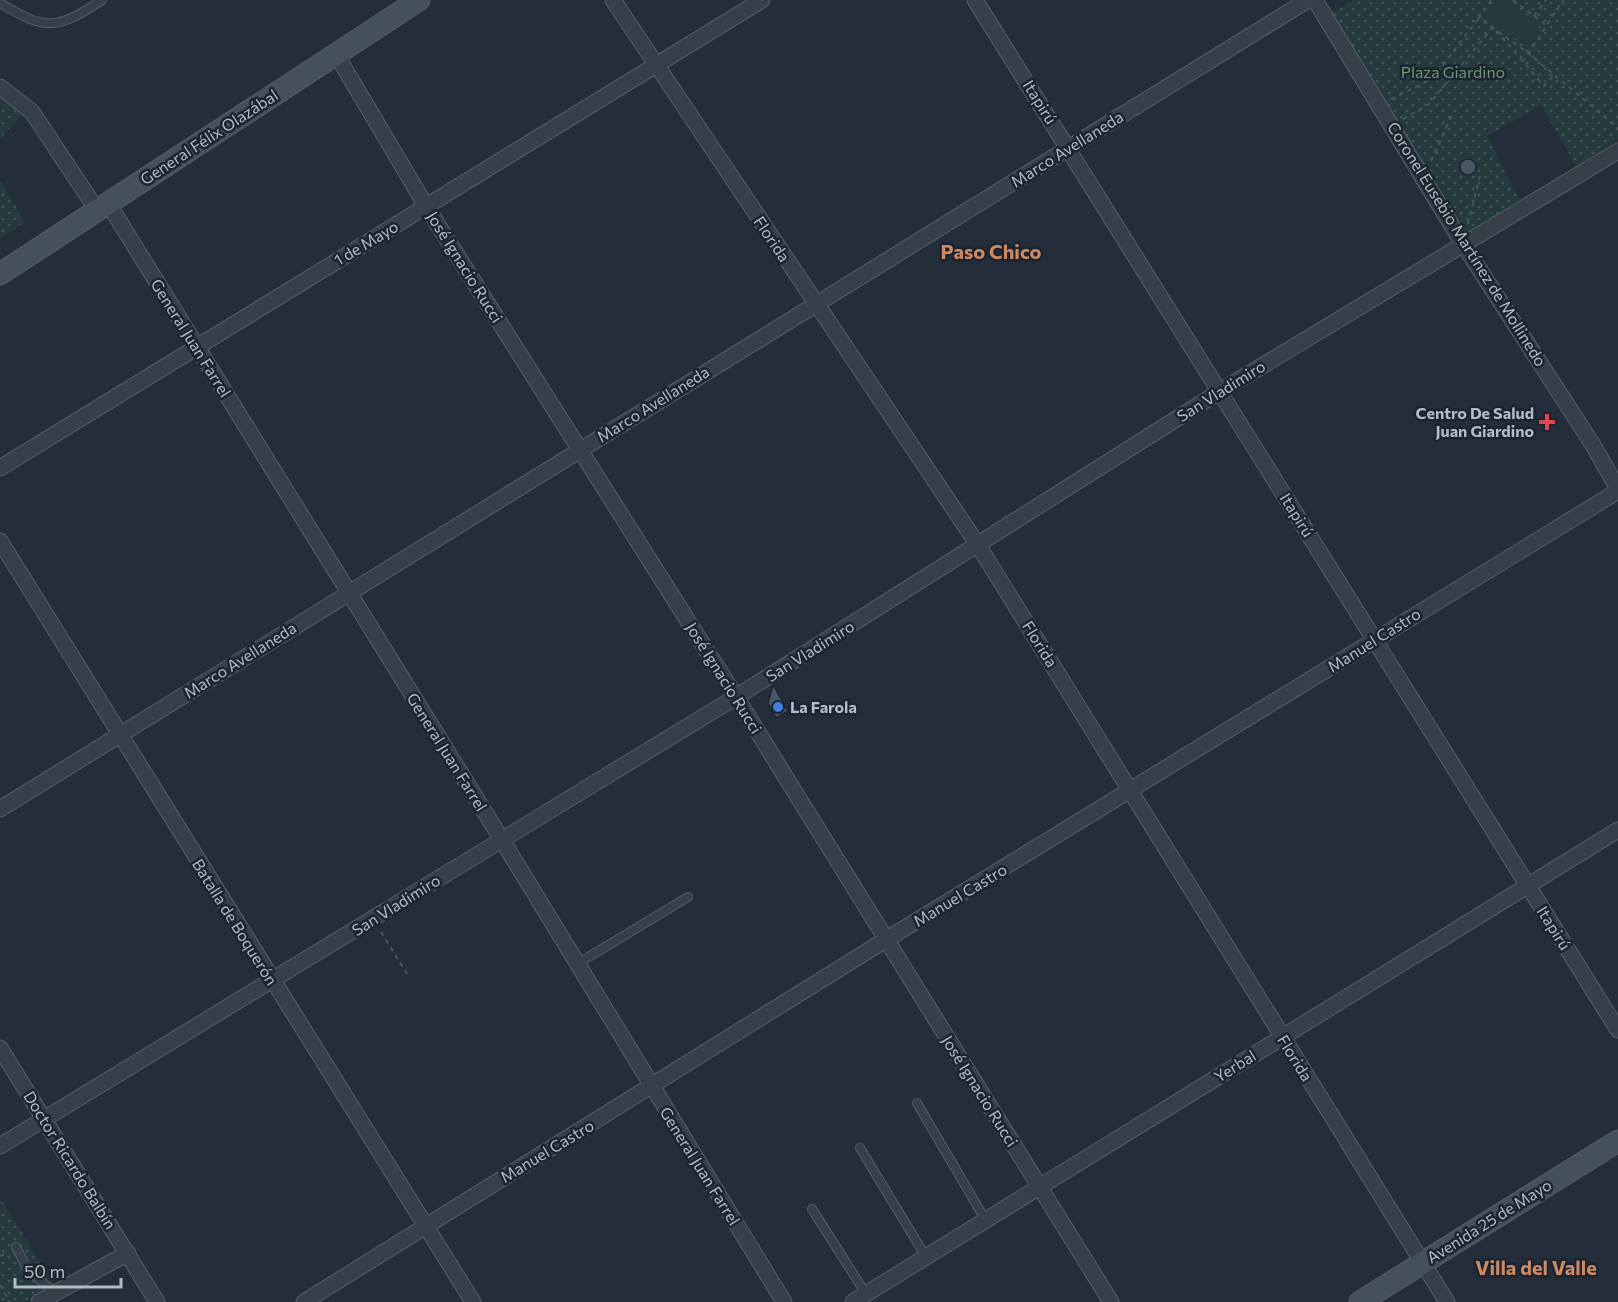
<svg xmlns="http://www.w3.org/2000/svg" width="1618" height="1302" font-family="Commissioner,sans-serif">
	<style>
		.grass { fill: url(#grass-dots) }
		.pitch { fill: #253a3b }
		.building { fill: #495663; stroke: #1e2731; stroke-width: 1.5 }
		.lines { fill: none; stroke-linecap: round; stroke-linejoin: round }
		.lane-casing { stroke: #555e68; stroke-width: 10 }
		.street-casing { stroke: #555e68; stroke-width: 17 }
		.secondary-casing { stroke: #555e68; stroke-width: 23 }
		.path { stroke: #435758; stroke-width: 2; stroke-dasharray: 4.5 4.5; stroke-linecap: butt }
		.lane { stroke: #37404a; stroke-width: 8 }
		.street { stroke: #37404a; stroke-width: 15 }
		.secondary { stroke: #45505d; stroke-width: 21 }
		.health-dot { fill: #e0444e; stroke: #1c252f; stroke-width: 2 }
		.shop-dot { fill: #3f7fe0; stroke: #1c252f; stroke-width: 2 }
		.labels { text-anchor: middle; stroke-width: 5; stroke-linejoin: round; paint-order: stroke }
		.park-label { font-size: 16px; fill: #6a9671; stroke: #1c252f }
		.street-label { font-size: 16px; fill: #b2bbc6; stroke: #1c252f }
		.poi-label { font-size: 16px; font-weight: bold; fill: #b2bbc6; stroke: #1c252f; text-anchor: end }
		.quarter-label { font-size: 20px; font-weight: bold; fill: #cf8a63; stroke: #1c252f }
	</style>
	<defs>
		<pattern id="grass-dots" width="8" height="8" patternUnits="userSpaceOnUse" patternTransform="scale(1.5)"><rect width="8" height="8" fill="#253a3b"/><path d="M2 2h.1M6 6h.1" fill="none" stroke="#425556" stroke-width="1.8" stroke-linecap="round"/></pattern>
	</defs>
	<rect width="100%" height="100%" fill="#232e3a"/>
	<path class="grass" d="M1353 0H1618V139L1576 166 1541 105 1487 136 1520 200 1467 233 1332 13Z
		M0 99 21 115 0 139Z
		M0 180 25 222 0 239Z
		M0 1198 55 1286 24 1302H0Z"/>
	<path class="pitch" d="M1502 0H1507L1540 25 1525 46 1488 18Z"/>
	<path class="building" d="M1460 167a8 8 0 1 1 16 0a8 8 0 1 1-16 0Z
		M773 685 788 711 776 718 768 703Z"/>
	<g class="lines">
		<g class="lane-casing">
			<path id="lane" d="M0 3C46 31 57 30 102 0
				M577 964 688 897
				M917 1103 986 1221
				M860 1148 926 1257
				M812 1209 866 1294
				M16 1247 28 1270 55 1293"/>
		</g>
		<g class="street-casing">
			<path id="street" d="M613 0 978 545 1447 1302
				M975 0 1618 1030
				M1315 0 1463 244 1593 445 1618 489
				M336 54 426 206 736 697 1111 1302
				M0 87 32 112 97 210
				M108 203 502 840 784 1302
				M0 468 762 0
				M0 541 473 1302
				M0 809 1308 0
				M0 1048 157 1302
				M0 1146 736 697 1219 392 1618 151
				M39 1302 128 1253
				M304 1302 887 939 1618 491
				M853 1302 1618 830"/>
		</g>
		<g class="secondary-casing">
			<path id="secondary" d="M0 274 419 0
				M1360 1302 1618 1141"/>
		</g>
		<path class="path" d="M1491 0 1479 18 1528 53 1618 128
			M1513 0 1546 25
			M1534 16 1546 0
			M1523 62 1563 0
			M1391 99 1432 79 1479 18
			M1403 119 1429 104 1493 27 1544 86 1554 75
			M1431 161 1452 115
			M1468 224 1481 172
			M381 932 409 977
			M0 1256 8 1252
			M0 1285 10 1302"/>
		<use href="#lane" class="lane"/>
		<use href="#street" class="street"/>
		<use href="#secondary" class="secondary"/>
	</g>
	<path class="health-dot" d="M1544 413h6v6h6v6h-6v6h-6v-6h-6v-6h6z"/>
	<circle class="shop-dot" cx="778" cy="707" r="6"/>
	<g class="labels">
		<g class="park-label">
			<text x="1453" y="78">Plaza Giardino</text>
		</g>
		<g class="street-label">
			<text transform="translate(1040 102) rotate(58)" y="6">Itapirú</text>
			<text transform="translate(209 137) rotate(-33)" y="6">General Félix Olazábal</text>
			<text transform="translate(1067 149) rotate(-32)" y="6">Marco Avellaneda</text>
			<text transform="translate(772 239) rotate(56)" y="6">Florida</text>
			<text transform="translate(366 243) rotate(-31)" y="6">1 de Mayo</text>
			<text transform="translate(1467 244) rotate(58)" y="6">Coronel Eusebio Martínez de Mollinedo</text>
			<text transform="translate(465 267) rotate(58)" y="6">José Ignacio Rucci</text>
			<text transform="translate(191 338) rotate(58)" y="6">General Juan Farrel</text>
			<text transform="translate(1221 391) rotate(-32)" y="6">San Vladimiro</text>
			<text transform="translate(653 404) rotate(-32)" y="6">Marco Avellaneda</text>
			<text transform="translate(1297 515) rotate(58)" y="6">Itapirú</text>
			<text transform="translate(1374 640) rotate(-32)" y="6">Manuel Castro</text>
			<text transform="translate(1040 644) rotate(58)" y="6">Florida</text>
			<text transform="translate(810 651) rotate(-32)" y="6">San Vladimiro</text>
			<text transform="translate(240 660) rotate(-32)" y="6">Marco Avellaneda</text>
			<text transform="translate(724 678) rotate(58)" y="6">José Ignacio Rucci</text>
			<text transform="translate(447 752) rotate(58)" y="6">General Juan Farrel</text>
			<text transform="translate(960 895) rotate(-31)" y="6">Manuel Castro</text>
			<text transform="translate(396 905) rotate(-32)" y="6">San Vladimiro</text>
			<text transform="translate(235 922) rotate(58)" y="6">Batalla de Boquerón</text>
			<text transform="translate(1554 928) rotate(58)" y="6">Itapirú</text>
			<text transform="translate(1295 1058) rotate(58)" y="6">Florida</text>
			<text transform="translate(1235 1066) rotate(-32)" y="6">Yerbal</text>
			<text transform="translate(980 1091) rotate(58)" y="6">José Ignacio Rucci</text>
			<text transform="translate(547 1151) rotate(-31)" y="6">Manuel Castro</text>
			<text transform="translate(70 1160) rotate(58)" y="6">Doctor Ricardo Balbín</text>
			<text transform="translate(700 1166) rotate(58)" y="6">General Juan Farrel</text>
			<text transform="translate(1489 1221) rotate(-32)" y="6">Avenida 25 de Mayo</text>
		</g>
		<g class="poi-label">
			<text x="1534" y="419">Centro De Salud<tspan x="1534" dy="18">Juan Giardino</tspan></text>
			<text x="790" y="713" text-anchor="start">La Farola</text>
		</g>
		<g class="quarter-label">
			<text x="991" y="259">Paso Chico</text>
			<text x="1536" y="1275">Villa del Valle</text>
		</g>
	</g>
	<path d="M15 1278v9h106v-9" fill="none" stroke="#b2bbc6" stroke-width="3"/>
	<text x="24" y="1278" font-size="18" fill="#b2bbc6" stroke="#1c252f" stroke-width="4.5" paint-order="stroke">50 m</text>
</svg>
